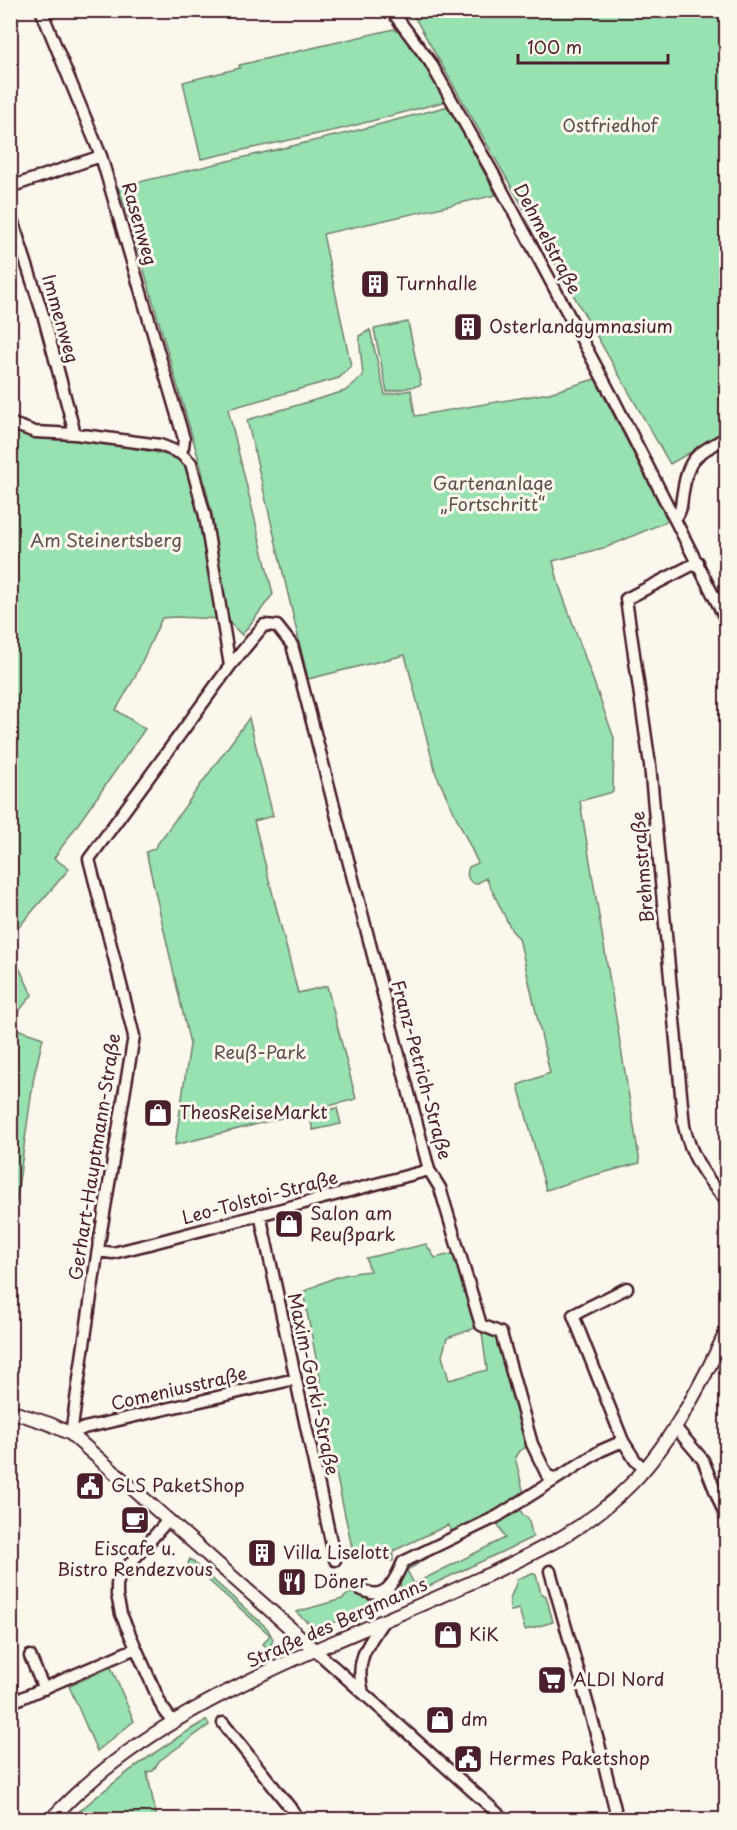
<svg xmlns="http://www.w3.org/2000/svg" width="737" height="1830" font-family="'Playpen Sans',sans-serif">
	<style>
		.green { fill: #98e1b0; stroke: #71806e; stroke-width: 1.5; fill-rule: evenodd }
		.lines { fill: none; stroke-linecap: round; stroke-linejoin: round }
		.minor-casing { stroke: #4a1f2b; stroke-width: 15 }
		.major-casing { stroke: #4a1f2b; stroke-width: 16 }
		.minor { stroke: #fbf7ec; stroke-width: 10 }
		.major { stroke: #fbf7ec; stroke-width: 12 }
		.labels { text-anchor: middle; stroke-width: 6; stroke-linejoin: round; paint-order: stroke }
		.park-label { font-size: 18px; fill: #5e504c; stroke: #fbf7ec }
		.street-label { font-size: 18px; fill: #4a1f2b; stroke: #fbf7ec }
		.poi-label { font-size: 18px; fill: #4a1f2b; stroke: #fbf7ec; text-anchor: start }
	</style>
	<rect width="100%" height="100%" fill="#fbf7ec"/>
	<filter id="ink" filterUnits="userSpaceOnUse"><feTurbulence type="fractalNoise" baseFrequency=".0167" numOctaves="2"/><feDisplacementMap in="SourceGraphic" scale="12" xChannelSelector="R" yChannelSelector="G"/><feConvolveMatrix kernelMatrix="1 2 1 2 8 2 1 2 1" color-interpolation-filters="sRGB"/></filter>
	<g filter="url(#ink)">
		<path class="green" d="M411 11H726V432L670 464Z
			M394 29C417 41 434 78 447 101L341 129 201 159 183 82 240 68 239 65Z
			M449 106 496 195 323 234 351 366 339 378 228 409 273 594 242 635 226 619 212 515 201 467 130 222 118 187 343 134Z
			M408 322 421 385 387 392 374 329Z
			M370 330 385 395 411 390 415 416 549 393 595 379 668 521 607 547 553 561 559 585 614 738 613 792 580 801 640 1163 587 1177 546 1190 518 1085 550 1073 519 938 512 931 486 878 476 884C467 882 466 874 469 867L478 863 436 774 405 655 308 679 247 420 345 391 363 376 359 336Z
			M11 427 48 438 98 441 168 455 183 461 191 469 220 619 175 617 162 618 135 677 116 710 145 729 54 858 69 869 11 936Z
			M249 718 273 816 254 821 298 993 327 986 356 1099 175 1145 190 1044 146 852 154 849Z
			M11 950 32 995 11 1021H10Z
			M11 1027 43 1038 34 1076 11 1238Z
			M337 1108 341 1124 313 1130 309 1115Z
			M426 1244 435 1258 460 1252 481 1325 501 1333 532 1444 519 1451 515 1457 525 1498 453 1534 448 1525 393 1551V1561H386L381 1546 354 1557 328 1436 319 1373 303 1292C327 1280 342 1273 370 1271L366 1258ZM481 1326 487 1370 449 1380 442 1356 447 1338Z
			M519 1507 523 1515 528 1518 533 1537 404 1598 397 1575 415 1556 418 1564 407 1570 414 1584 505 1538 498 1524 486 1529 484 1525Z
			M190 1559 267 1628 273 1639 270 1649 263 1644 270 1635 199 1572 195 1577C190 1570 185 1567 190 1559Z
			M532 1573 536 1575 541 1593 546 1596 553 1622 525 1630 519 1609 511 1611C506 1598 515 1592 517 1579Z
			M353 1590 367 1593 371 1608 341 1622 338 1621C315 1629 313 1628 296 1612L342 1599Z
			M111 1667 134 1721 97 1751 69 1686Z
			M206 1720 209 1725 159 1761 153 1771 147 1772 157 1819H70C112 1782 157 1749 206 1720Z"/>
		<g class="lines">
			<g class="minor-casing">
				<path id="minor" d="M41 10 101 156 184 439 183 447 180 453
					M391 10 430 62 494 175 613 398 726 620
					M10 187 101 156
					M10 213 44 318 75 434
					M10 423 35 432 75 434 160 445 180 453 191 463 205 516 230 666
					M675 519C681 512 681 507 682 498 688 459 692 456 726 438
					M698 562 626 599 650 765 684 1126C691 1156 705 1178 726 1200
					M260 1214 335 1560
					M98 1251 113 1253 153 1243 429 1170
					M627 1288 573 1315 623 1441 635 1460 644 1469
					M675 1427 703 1460 726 1518
					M71 1434 97 1255 134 1036 89 859 230 666 264 625 277 626 292 645 429 1170 440 1188 481 1325 501 1333 532 1444 547 1475 556 1479
					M71 1434 84 1428 295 1379
					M168 1520 121 1574 117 1584V1595L121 1614 162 1707 173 1722
					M550 1571 599 1744 615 1809V1820
					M353 1586C359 1588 365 1592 371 1593 389 1597 397 1575 403 1562L498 1516 600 1451 623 1441
					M315 1650 505 1820
					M30 1656 44 1689
					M363 1693C355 1662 365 1648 382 1623
					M10 1703 136 1648
					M223 1723 300 1820"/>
			</g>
			<g class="major-casing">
				<path id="major" d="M10 1411 50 1424 71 1434 315 1650
					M50 1820C61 1809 71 1798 83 1788 150 1728 233 1686 315 1650 371 1626 426 1603 481 1578 535 1553 588 1528 630 1485 670 1445 702 1383 726 1332"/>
			</g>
			<use href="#minor" class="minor"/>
			<use href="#major" class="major"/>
		</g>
	</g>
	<defs>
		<g id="building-square" transform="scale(1.5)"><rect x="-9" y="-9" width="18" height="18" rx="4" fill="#4a1f2b" stroke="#fbf7ec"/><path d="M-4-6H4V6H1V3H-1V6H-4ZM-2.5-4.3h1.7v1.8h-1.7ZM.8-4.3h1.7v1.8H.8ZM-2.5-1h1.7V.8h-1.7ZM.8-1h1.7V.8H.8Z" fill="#fff"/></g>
		<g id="shop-square" transform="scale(1.5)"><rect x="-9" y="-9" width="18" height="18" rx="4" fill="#4a1f2b" stroke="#fbf7ec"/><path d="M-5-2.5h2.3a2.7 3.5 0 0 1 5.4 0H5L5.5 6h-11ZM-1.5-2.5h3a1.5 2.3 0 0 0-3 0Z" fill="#fff"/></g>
		<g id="civic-square" transform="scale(1.5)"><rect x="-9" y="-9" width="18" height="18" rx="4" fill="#4a1f2b" stroke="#fbf7ec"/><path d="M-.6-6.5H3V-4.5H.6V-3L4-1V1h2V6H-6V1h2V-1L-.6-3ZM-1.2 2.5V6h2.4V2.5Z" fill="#fff"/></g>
		<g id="cafe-square" transform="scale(1.5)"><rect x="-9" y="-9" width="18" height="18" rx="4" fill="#4a1f2b" stroke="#fbf7ec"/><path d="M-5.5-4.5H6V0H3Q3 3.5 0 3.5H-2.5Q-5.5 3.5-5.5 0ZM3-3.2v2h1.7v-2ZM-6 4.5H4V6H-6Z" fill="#fff"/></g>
		<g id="restaurant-square" transform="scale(1.5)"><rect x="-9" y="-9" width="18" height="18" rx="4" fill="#4a1f2b" stroke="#fbf7ec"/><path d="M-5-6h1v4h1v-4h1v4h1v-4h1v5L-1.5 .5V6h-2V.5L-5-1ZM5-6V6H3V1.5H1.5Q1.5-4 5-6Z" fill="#fff"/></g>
		<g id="supermarket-square" transform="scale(1.5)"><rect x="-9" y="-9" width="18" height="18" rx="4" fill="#4a1f2b" stroke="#fbf7ec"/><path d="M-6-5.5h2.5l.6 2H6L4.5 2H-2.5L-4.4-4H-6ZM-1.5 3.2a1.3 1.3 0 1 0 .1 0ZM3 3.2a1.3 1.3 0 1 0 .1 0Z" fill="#fff"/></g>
	</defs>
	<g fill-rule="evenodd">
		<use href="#building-square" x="375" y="284"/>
		<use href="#building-square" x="468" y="327"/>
		<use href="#shop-square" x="158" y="1113"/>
		<use href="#shop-square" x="289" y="1224"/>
		<use href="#civic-square" x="90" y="1486"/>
		<use href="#cafe-square" x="135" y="1520"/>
		<use href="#building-square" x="262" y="1553"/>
		<use href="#restaurant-square" x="292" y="1582"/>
		<use href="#shop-square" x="448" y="1635"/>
		<use href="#supermarket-square" x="552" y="1680"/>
		<use href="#shop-square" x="440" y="1720"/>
		<use href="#civic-square" x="468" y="1759"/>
	</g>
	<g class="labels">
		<g class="park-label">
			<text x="610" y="132">Ostfriedhof</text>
			<text x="493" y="490">Gartenanlage<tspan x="493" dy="21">„Fortschritt“</tspan></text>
			<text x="106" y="547">Am Steinertsberg</text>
			<text x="260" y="1059">Reuß-Park</text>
		</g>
		<g class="street-label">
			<text transform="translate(139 224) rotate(74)" y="6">Rasenweg</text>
			<text transform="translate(547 239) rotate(62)" y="6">Dehmelstraße</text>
			<text transform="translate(60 319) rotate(74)" y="6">Immenweg</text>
			<text transform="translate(643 867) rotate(-95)" y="6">Brehmstraße</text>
			<text transform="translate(421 1070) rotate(75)" y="6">Franz-Petrich-Straße</text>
			<text transform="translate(95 1157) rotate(-81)" y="6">Gerhart-Hauptmann-Straße</text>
			<text transform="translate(260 1198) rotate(-15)" y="6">Leo-Tolstoi-Straße</text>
			<text transform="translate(313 1384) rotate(78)" y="6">Maxim-Gorki-Straße</text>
			<text transform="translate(179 1389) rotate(-13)" y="6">Comeniusstraße</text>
			<text transform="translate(337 1623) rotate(-24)" y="6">Straße des Bergmanns</text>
		</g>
		<g class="poi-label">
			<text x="396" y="290">Turnhalle</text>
			<text x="489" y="333">Osterlandgymnasium</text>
			<text x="179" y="1119">TheosReiseMarkt</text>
			<text x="310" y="1220">Salon am<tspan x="310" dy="21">Reußpark</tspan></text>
			<text x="111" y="1492">GLS PaketShop</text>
			<text x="135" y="1555" text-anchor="middle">Eiscafe u.<tspan x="135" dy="21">Bistro Rendezvous</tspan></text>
			<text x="283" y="1559">Villa Liselott</text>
			<text x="313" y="1588">Döner</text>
			<text x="469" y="1641">KiK</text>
			<text x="573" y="1686">ALDI Nord</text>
			<text x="461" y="1726">dm</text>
			<text x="489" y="1765">Hermes Paketshop</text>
		</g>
	</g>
	<rect width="737" height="1830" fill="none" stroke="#fbf7ec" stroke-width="36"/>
	<rect x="18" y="18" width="701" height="1794" fill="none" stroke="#4a1f2b" stroke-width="2" filter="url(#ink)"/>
	<path d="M518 54v9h150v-9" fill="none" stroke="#4a1f2b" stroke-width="3"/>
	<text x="527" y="54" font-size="18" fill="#4a1f2b" stroke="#fbf7ec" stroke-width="4.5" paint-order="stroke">100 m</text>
</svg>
